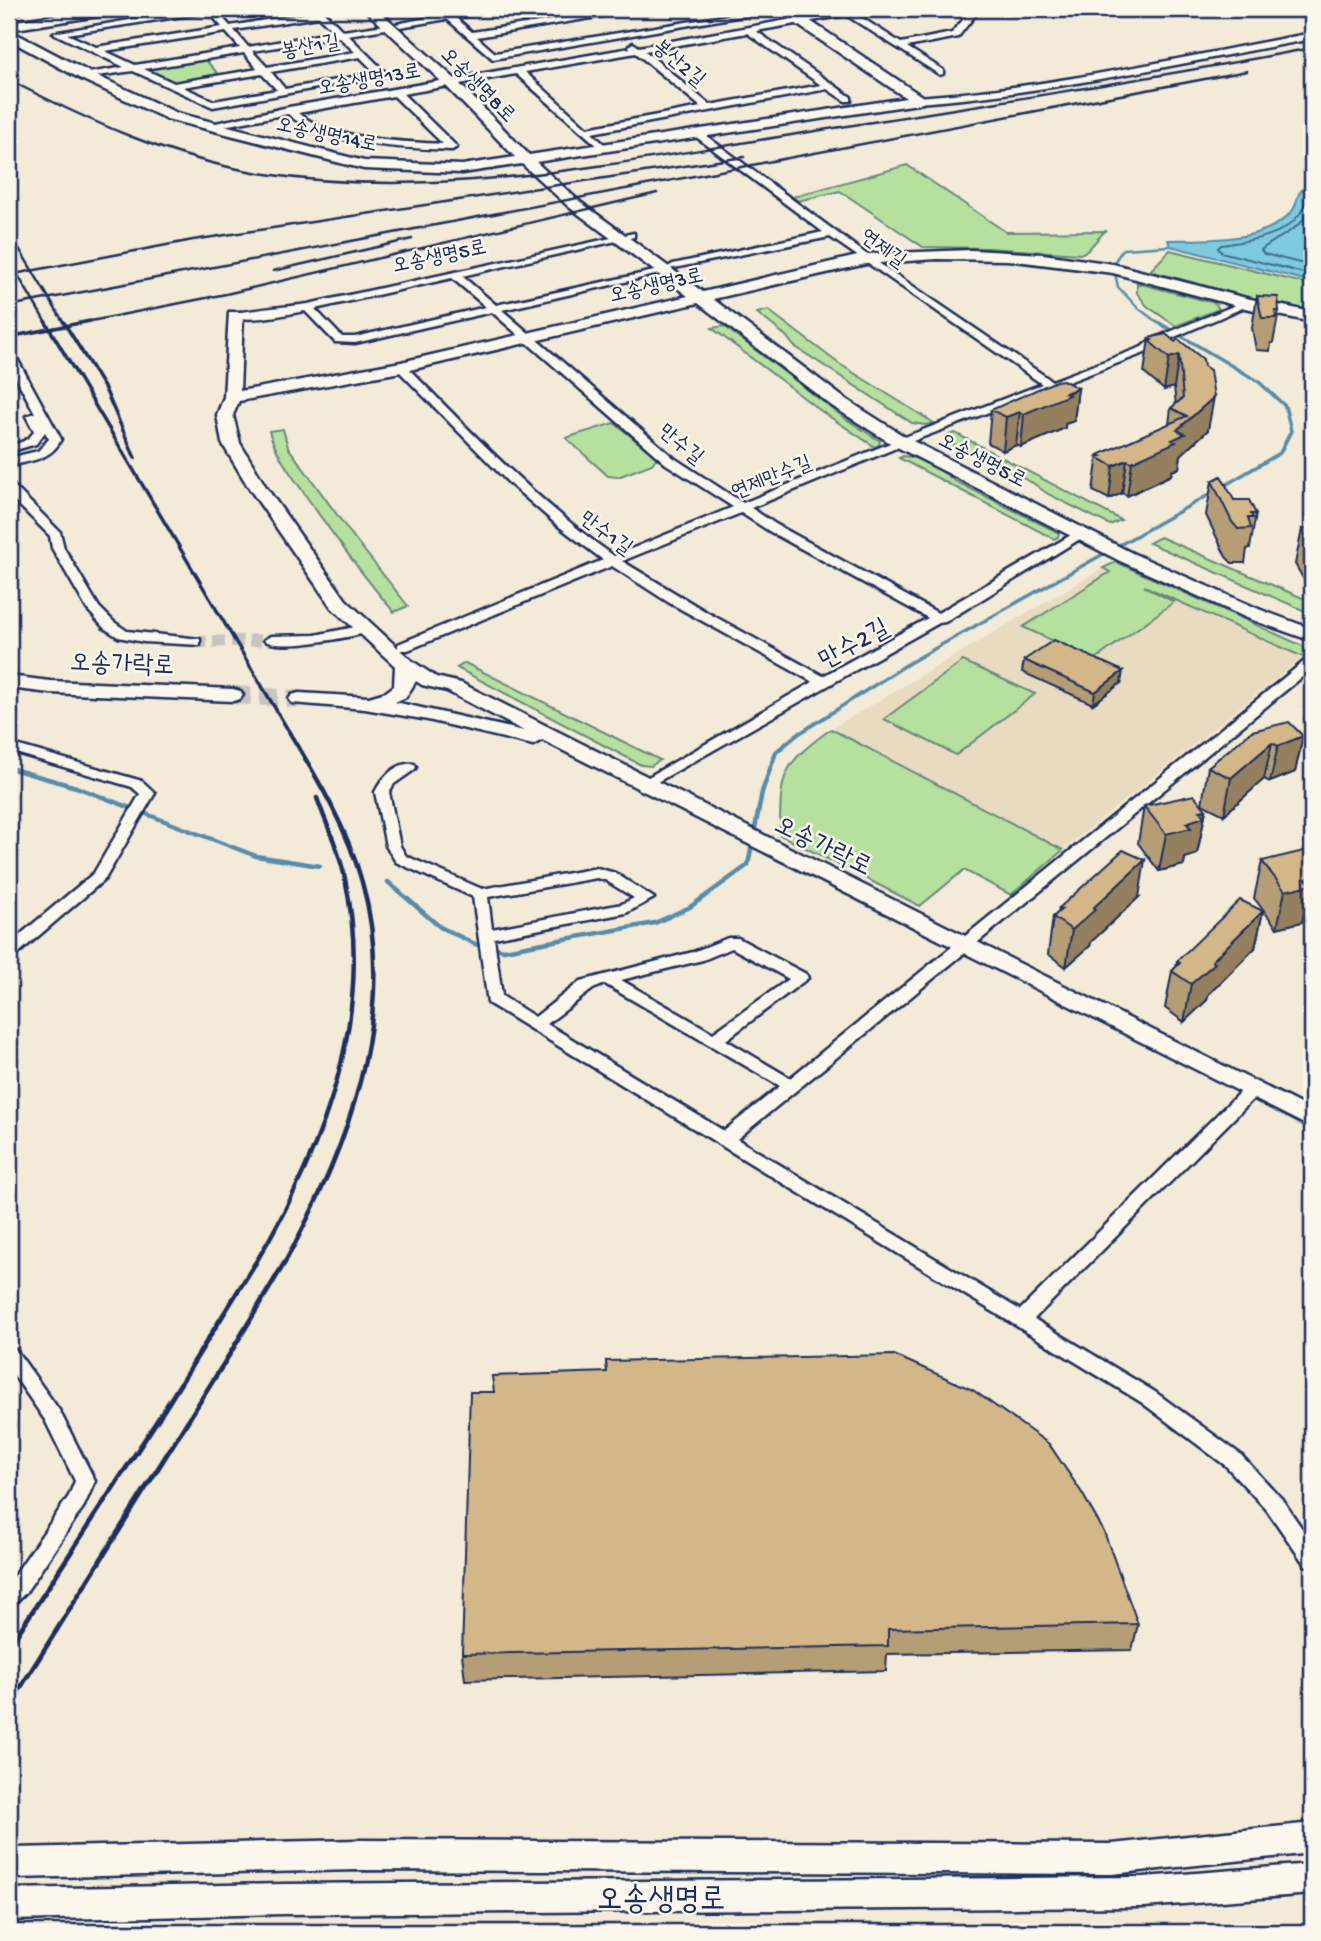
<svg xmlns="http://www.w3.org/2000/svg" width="1321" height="1941" font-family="'Gochi Hand','Poor Story',sans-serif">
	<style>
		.built { fill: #e9dbc0 }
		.green { fill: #b6e09d; stroke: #68887e; stroke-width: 2 }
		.water { fill: #7ecade; stroke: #568cab; stroke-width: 2 }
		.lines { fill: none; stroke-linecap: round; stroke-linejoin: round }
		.shore { stroke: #436d91; stroke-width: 2 }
		.stream-far2 { stroke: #568cab; stroke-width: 2.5 }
		.stream-far1 { stroke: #568cab; stroke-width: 3.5 }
		.stream { stroke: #568cab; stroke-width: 4.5 }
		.street-tunnel { stroke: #c8c5c0; stroke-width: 12; stroke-dasharray: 12 6; stroke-linecap: butt }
		.secondary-tunnel { stroke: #c8c5c0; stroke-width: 18; stroke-dasharray: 18 9; stroke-linecap: butt }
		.street-casing { stroke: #1b2f5e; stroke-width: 5 }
		.secondary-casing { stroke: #1b2f5e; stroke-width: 5 }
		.street { fill: #fbf7ec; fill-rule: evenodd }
		.secondary { fill: #fbf7ec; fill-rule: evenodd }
		.rail-far3 { stroke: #1b2f5e; stroke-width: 2.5 }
		.rail-far2 { stroke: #1b2f5e; stroke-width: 3.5 }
		.rail-far1 { stroke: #1b2f5e; stroke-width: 4.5 }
		.rail { stroke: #1b2f5e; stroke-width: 5 }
		.wall { fill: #b59d75; stroke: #1b2f5e; stroke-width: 2 }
		.shaded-wall { fill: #94805f; stroke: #1b2f5e; stroke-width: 2 }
		.building { fill: #d3b788; stroke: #1b2f5e; stroke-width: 2 }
		.labels { text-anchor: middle; stroke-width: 5; stroke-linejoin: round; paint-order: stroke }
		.far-street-label { font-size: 21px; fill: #1b2f5e; stroke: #fbf7ec }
		.street-label { font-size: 26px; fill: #1b2f5e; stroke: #fbf7ec }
		.near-street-label { font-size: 32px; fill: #1b2f5e; stroke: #fbf7ec }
	</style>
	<rect width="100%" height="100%" fill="#f3ead8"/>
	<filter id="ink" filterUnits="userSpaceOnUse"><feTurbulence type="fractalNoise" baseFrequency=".0143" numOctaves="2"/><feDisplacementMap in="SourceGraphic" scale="14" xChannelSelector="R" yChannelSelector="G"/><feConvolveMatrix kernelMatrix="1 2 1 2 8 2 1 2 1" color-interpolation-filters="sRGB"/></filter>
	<g filter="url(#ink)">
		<path class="built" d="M1103 568 1303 657 1063 850 831 729Z"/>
		<path class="green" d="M205 59 220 76 176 83 144 71 149 68Z
			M907 165 1006 232 1105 231 1087 251 1080 254 988 248 923 247 840 191 798 201 793 197Z
			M1170 250 1312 285V314L1150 271Z
			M1137 283 1215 303 1219 309 1176 326 1147 306 1137 293Z
			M768 310 838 363 934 423 925 425 912 423 794 346 786 336 757 313Z
			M724 326 843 417 880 441 879 445 875 447 821 411 712 328Z
			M614 423 657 457 652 464 618 477 608 476 566 438Z
			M283 429 288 447 348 530 408 606 394 612C362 575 334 536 306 496 292 475 276 455 269 431Z
			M955 433 1121 520 1110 525 1048 494 1033 483 947 441 946 436Z
			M903 456C920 457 940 468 953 480L1059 533 1058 537 1054 539 899 458Z
			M1160 537 1312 602V614L1149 543Z
			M1116 562 1305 647 1308 653 1303 657 1144 586 1174 602 1094 660 1023 627 1110 572 1103 568Z
			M963 661 1035 694 956 755 884 719Z
			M465 663 660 760 651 766 641 765 457 668Z
			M831 729 1063 850 1011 895 964 870 920 906 780 835C780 774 781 765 831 729Z"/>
		<path class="water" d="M1312 181V282L1170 246 1168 240C1206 239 1265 244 1292 211 1296 207 1296 202 1298 196 1300 190 1307 185 1312 181Z"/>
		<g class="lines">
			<path class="shore" d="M1312 190C1306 198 1305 207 1299 215 1282 238 1247 241 1221 245L1218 248 1221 252 1312 275
				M1312 204C1303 230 1281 234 1261 250L1264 254 1312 266"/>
			<path class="stream-far2" d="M1158 323 1137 307 1118 287 1113 264 1123 249 1170 246"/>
			<path class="stream-far1" d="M1156 321 1259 382 1285 406 1291 431 1280 453 1222 487
				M797 735 909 663 1214 492"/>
			<path class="stream" d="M9 768 76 787 256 856 320 866
				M388 882 440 927 475 944 504 950 655 923 690 907 748 865 762 792 776 752 799 733"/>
			<path class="street-tunnel" d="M195 642 271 640"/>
			<path class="secondary-tunnel" d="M233 695 299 699"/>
			<g class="street-casing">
				<path id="street" d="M16 9H27L20 12Z
					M195 9H215L230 26 315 12 312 9H321L343 31 392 24V28L348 35 388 75 213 107 133 71 83 78V74L124 67 53 33ZM209 12 222 27 96 47 67 34ZM319 17 335 32 248 47 234 30ZM226 32 240 48 135 65 105 51ZM339 37 355 52 267 67 252 51ZM244 53 258 69 174 83 144 69ZM360 57 376 73 285 89 271 72ZM262 74 277 90 214 101 183 87Z
					M437 9H446L451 13 498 9 456 18 472 32 626 9H645L477 37 495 53 748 12 746 9H755L760 13 493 59 447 19 400 27 396 24 442 15Z
					M847 9H872L856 14 901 43 952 33 972 9H980L958 37 907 47 943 70V74L940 75 846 15 756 31 851 97V101H845L827 89 592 133 605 145 600 148 516 74 403 94 455 145 457 147 452 150C405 148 324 146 288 114L207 129 202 126 289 107 630 48 629 46 633 43 639 47ZM747 33 821 85 710 105 645 51ZM636 53 701 107 587 128 525 72ZM394 96 443 144C403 142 328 139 298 113Z
					M1312 33V39C1182 63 1050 93 918 103L913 100 918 97C1050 88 1182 57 1312 33Z
					M695 132H701L870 257 1052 381 1142 347 1150 340 1243 302 1252 304 1158 344 1150 351 918 439 751 508 777 525 938 613 1078 531 1082 530 1088 534 945 622 939 623 643 790 638 789 636 786 638 783 813 682 668 602 612 566 408 650H398V644L603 560 557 525 509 483 395 367 405 365C471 432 536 501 614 556L733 507 666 464 492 312 355 343 335 342 305 311C288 314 244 324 230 315 235 311 295 306 308 304L634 233V237L462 276 496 305 668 268V272L502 310 674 458 743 503 910 435 1042 384 830 237 669 269 668 267 673 264 823 232 695 136ZM452 278 486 307 355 337H342L315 309ZM741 513 769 531 928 618 823 676 708 613 622 561Z
					M9 352 15 355 61 439C52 460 29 461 9 466V458L38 451 49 439 45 432 36 444 9 452V446C19 443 29 441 34 431L26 416 35 413 9 365Z
					M9 484 13 485 60 532 64 548 99 607 114 622 127 631 200 639V645L144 642 118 637 104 628 87 609 52 548 50 536 9 495Z
					M365 625 372 629 370 632C349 637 279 652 264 640L271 636 315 635Z
					M1312 658V669L737 1139 1020 1310 1246 1086H1258L1260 1090 1258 1094 1034 1319 1155 1392 1240 1454 1281 1498 1312 1543V1567L1305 1565 1267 1510 1226 1466 1141 1402 488 1003 473 897 396 862 386 846 375 792C382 778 397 761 414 764L416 767 414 770 394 784 389 792 400 846 406 856 482 889 597 868 615 873 654 898 626 913 494 938 502 996 535 1017 581 981 693 952 728 938H738L806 974 808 978 726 1040 790 1078 1307 659ZM597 878 605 880 634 898 622 904 492 929 488 897ZM732 948 789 979 713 1033 621 980 703 960ZM605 984 780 1086 724 1131 547 1024 593 989Z
					M9 743 142 781 155 793 105 879 15 956 9 957V944L94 873 140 794 132 787 9 751Z
					M9 1348 16 1350 59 1410 95 1481 84 1506 26 1592 16 1602 9 1605V1583L69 1496 75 1481 45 1420 9 1368Z"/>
			</g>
			<g class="secondary-casing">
				<path id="secondary" d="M95 9H123L117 13 9 30V22Z
					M364 9H377L455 79 529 155 906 98 774 9 794 10 923 97V103L918 104 536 162 579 201 703 292 866 254 972 250 1043 254 1113 264 1246 298 1312 312V322L1245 308 1113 273 1007 260 936 259 866 264 713 299 844 398 907 438 1132 553 1261 610 1312 629V641L1247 618 1120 561 895 446 832 406 698 303 401 372 239 401 233 415 240 443 266 487 346 600 411 660 436 677 461 683 1312 1110V1128L542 740 533 745 428 720 365 709 292 703 289 699 292 695 299 693 369 697 386 692 394 686 395 666 332 608 249 488 222 443 217 415 224 397 229 312H241L243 315 240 391 401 362 688 296 569 207 522 164 462 173 364 169 167 119 81 79 9 40V31L13 32 91 73 177 113 364 161 462 165 515 157 445 85ZM416 681 422 685 447 691 524 731 395 702 406 697Z
					M9 676 50 681 233 689 240 691 243 695 240 699 233 701 50 693 9 688Z
					M1312 1823V1853L1112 1874 358 1870 14 1878 9 1876V1850L14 1848 358 1840 1112 1844Z
					M1312 1864V1894L1144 1907 284 1914 9 1920V1889L284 1884 1144 1877Z"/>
			</g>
			<use href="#street" class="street"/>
			<use href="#secondary" class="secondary"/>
			<path class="rail-far3" d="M9 80C89 121 169 158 259 173 439 202 620 162 797 134 969 107 1141 80 1312 48
				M9 232 64 323
				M9 260 46 323
				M273 271 412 239
				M9 275 193 240 744 157
				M9 306 1247 71
				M81 323 226 294 657 193"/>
			<path class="rail-far2" d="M45 321 291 735
				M63 321 105 389 135 458
				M9 337 90 321"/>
			<path class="rail-far1" d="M255 1264C324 1148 375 1015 345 879 340 851 326 824 317 798
				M284 1264C347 1150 399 1014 362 882 347 828 319 781 290 733"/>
			<path class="rail" d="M9 1647 164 1410 256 1262
				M9 1706 231 1352 285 1262"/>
		</g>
		<path class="wall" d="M1257 296 1279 311 1273 343H1271L1270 351 1256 350 1252 328Z
			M1149 338 1175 342 1208 430 1181 455 1179 468 1172 471 1171 475 1127 496 1122 493 1109 499 1093 491 1098 455 1169 424 1171 408 1176 405 1174 387 1164 390 1144 373Z
			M1078 388 1074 421 1065 424V428L1021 447 1016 445 1003 451 988 443 991 410Z
			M1212 481 1234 500 1256 514 1250 548 1247 549 1245 563H1232L1226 557 1206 515Z
			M1302 529 1312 530V594L1295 564Z
			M1024 660 1121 683 1093 704 1022 672Z
			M1311 684H1312V738L1304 719Z
			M1252 731 1303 736 1295 772 1270 782 1264 779 1224 815 1202 804 1208 767Z
			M1144 806 1206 810 1197 854 1185 858 1184 865 1159 871 1138 843Z
			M1262 861 1304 914 1302 922 1277 928 1254 898Z
			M1139 897 1091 942 1090 946 1066 967 1048 954 1053 917 1058 913 1059 908Z
			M1263 911 1255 948 1208 995 1207 1000 1184 1022 1165 1008 1172 971 1176 967 1177 961Z
			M1312 1065V1086L1308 1084Z
			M606 1361 1138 1624 1132 1650 887 1654 886 1671 465 1680 462 1654 493 1392 607 1372Z"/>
		<path class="shaded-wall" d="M1179 355 1174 387 1164 390 1169 358Z
			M1078 388 1074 421 1065 424V428L1021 447 1024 414Z
			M1214 397 1208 430 1181 455 1179 468 1172 471 1171 475 1127 496 1132 462 1172 440 1177 430Z
			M1020 412 1016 445 1003 451 1006 417Z
			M1127 460 1122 493 1109 499 1113 466Z
			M1123 671 1121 683 1093 704 1095 692Z
			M1303 736 1295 772 1270 782 1278 746Z
			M1272 743 1264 779 1224 815 1231 778Z
			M1206 810 1197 854 1185 858 1184 865 1159 871 1166 834 1186 823 1200 811Z
			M1145 860 1139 897 1091 942 1090 946 1066 967 1072 930 1093 908Z
			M1312 877V911L1304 914 1302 922 1277 928 1285 891 1306 879Z
			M1263 911 1255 948 1208 995 1207 1000 1184 1022 1191 984 1212 961Z"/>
		<path class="building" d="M1257 296 1278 297 1279 311H1275L1276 318H1262Z
			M1166 334 1175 342 1178 339 1203 359 1204 366 1210 370 1214 397 1177 430 1185 434 1172 440 1176 442 1132 462 1127 460 1113 466 1097 457 1101 456 1098 455 1187 416 1171 408 1183 398 1179 355 1169 358 1149 341 1152 340 1149 338Z
			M1063 380 1078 388 1065 393 1069 395 1024 414 1020 412 1006 417 991 410 1056 381Z
			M1221 476 1234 500H1249L1256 514H1251L1253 518H1248L1251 528 1238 529 1232 522 1212 481Z
			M1302 529 1312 530V547Z
			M1054 640 1123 671 1095 692 1024 660Z
			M1289 722 1303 736 1278 746 1272 743 1231 778 1208 767 1252 731Z
			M1194 795 1206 810 1200 811 1204 817 1186 823 1191 828 1166 834 1144 806Z
			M1312 849V877L1306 879 1311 885 1285 891 1262 861Z
			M1123 850 1145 860 1093 908 1096 909 1072 930 1053 917 1062 909 1059 908Z
			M1240 900 1263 911 1212 961 1215 963 1191 984 1172 971 1180 963 1177 961Z
			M894 1355 973 1390 1049 1444 1082 1493 1104 1532 1138 1624 888 1629V1646L462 1654 470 1392H494L492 1376 607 1372 606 1361Z"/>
	</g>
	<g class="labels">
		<g class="far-street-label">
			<text transform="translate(310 45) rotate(-10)" y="7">봉산1길</text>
			<text transform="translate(680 62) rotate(40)" y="7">봉산2길</text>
			<text transform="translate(369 78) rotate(-10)" y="7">오송생명13로</text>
			<text transform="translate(479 84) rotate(45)" y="7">오송생명8로</text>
			<text transform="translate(327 133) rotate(12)" y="7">오송생명14로</text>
			<text transform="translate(884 247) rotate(36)" y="7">연제길</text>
			<text transform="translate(439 255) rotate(-12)" y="7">오송생명5로</text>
			<text transform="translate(656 284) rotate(-13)" y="7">오송생명3로</text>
			<text transform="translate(682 443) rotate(39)" y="7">만수길</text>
			<text transform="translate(983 459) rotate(27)" y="7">오송생명5로</text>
			<text transform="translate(771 476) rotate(-22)" y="7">연제만수길</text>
			<text transform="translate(607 532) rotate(36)" y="7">만수1길</text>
		</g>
		<g class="street-label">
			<text transform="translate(853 642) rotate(-29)" y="9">만수2길</text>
			<text transform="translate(122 662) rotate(2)" y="9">오송가락로</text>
			<text transform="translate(824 844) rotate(26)" y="9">오송가락로</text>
		</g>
		<g class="near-street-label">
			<text x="661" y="1908">오송생명로</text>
		</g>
	</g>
	<rect width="1321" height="1941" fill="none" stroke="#fbf7ec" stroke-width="35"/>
	<rect x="18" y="18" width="1286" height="1906" fill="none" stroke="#1b2f5e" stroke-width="2.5" filter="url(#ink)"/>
</svg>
